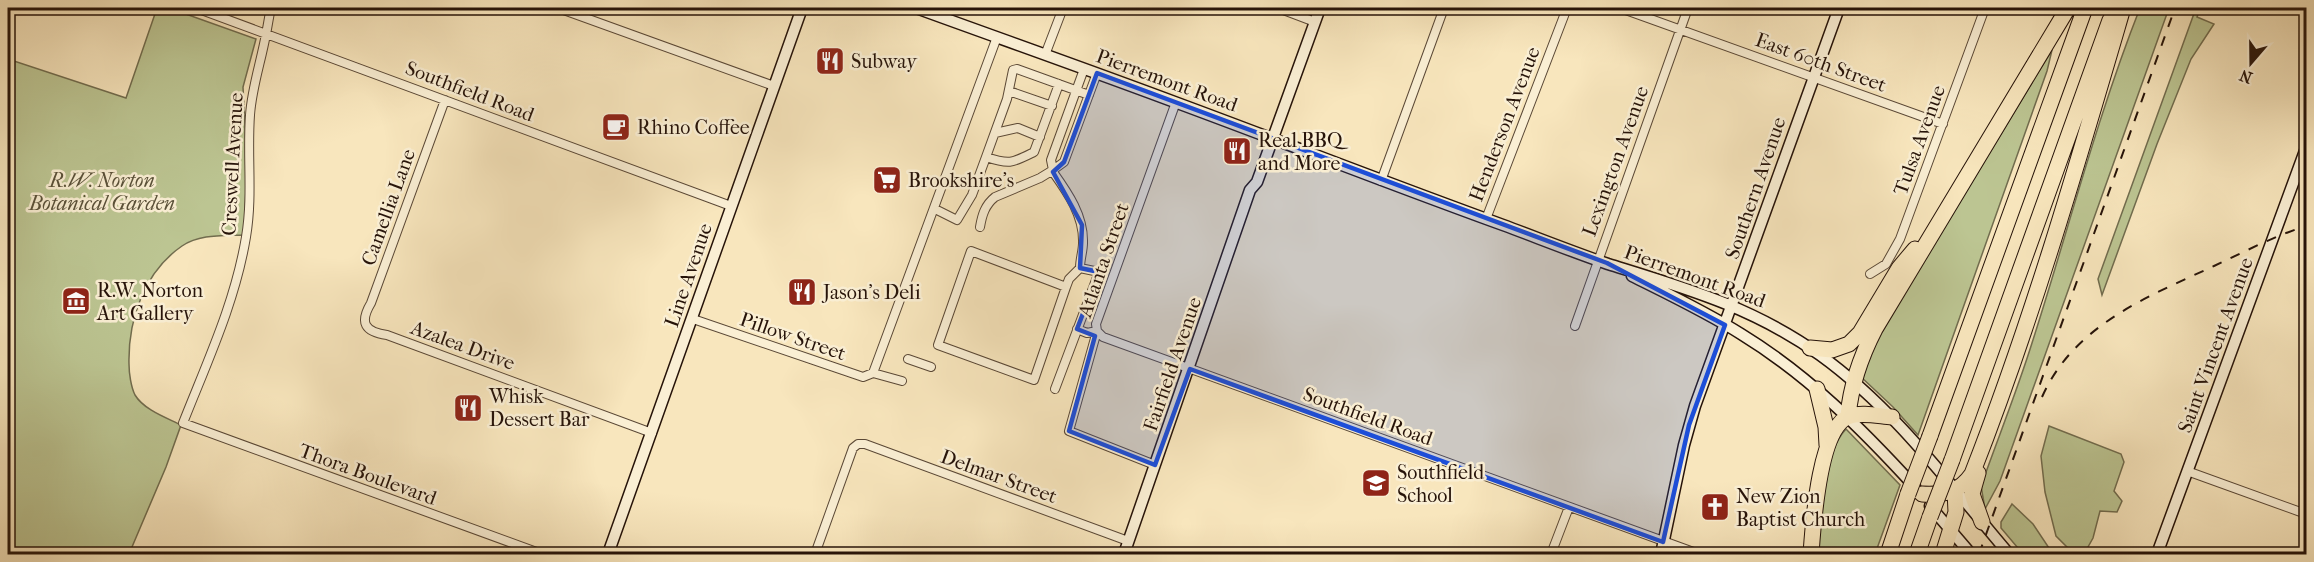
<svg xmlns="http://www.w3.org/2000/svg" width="2314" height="562" font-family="'IM FELL French Canon',serif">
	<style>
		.green { fill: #bcc592; stroke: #716c4e; stroke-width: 1.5 }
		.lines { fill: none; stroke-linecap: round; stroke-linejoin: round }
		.street-casing { stroke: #5a4836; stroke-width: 10 }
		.secondary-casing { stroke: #261309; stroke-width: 13 }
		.highway-casing { stroke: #261309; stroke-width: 17 }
		.street { stroke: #faefd4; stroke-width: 8 }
		.secondary { stroke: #faefd4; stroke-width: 10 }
		.highway { stroke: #f8e6bd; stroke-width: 15 }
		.rail { stroke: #261309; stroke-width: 2; stroke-dasharray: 10 10; stroke-linecap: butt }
		.highway-bridge-casing { stroke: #261309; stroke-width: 17; stroke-linecap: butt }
		.highway-bridge { stroke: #f8e6bd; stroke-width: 15 }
		.marked { fill: #1d4ed8; fill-opacity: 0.2; stroke: #1d4ed8; stroke-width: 4.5; stroke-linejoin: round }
		.labels { text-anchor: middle; stroke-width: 5; stroke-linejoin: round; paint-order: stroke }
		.poi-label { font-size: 20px; fill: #261309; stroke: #faefd4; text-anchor: start }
		.street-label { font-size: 20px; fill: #261309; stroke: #faefd4 }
		.park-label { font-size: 20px; font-style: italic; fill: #5a5139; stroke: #faefd4 }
	</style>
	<rect width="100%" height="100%" fill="#f8e6bd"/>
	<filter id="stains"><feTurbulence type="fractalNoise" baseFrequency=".00333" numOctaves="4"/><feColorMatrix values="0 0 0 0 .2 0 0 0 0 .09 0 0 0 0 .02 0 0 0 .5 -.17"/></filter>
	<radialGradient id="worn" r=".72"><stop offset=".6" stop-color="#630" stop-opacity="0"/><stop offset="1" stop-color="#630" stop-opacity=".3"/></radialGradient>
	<path class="green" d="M157 8H169L256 39 243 87 247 165 244 235C222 236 200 234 182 246 144 272 128 320 129 364 129 373 131 387 135 395 144 410 167 418 181 425L166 467 129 554H8V59L126 98Z
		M2140 8H2169L2000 481 1985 509 1981 486C1998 438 2017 391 2032 343 2068 231 2097 117 2140 8Z
		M2196 8H2200L2197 17 2214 24 2191 59 2157 144 2102 295 2098 279Z
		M2052 50 2047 71 1918 435 1893 407 1859 375 1872 346Z
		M2049 426 2121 454 2124 462 2114 491 2122 501 2117 512 2100 511 2093 538 2084 554H2074L2056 536 2045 492 2041 456Z
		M1846 429 1900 485 1875 554H1816C1819 520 1822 455 1846 429Z
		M2012 504 2033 524 2053 554H2023L2001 528V522Z"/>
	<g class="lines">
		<g class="street-casing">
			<path id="street" d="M196 8 731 206
				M271 8C269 16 268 25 266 34 261 62 252 87 250 115 247 156 253 196 246 237 235 303 207 362 183 423L542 554
				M558 8 774 86
				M1278 8 1315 22
				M1620 8 1943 124
				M1045 55 1063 8
				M1084 69 1051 160 1053 170 1064 162 1097 73
				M1009 91 1052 106
				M445 100 371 303C359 323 365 332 387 335L652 433
				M995 133 1018 128 1040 137
				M986 157C1010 165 1012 163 1034 152L1059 84
				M1053 172C1068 193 1084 216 1083 243 1083 251 1080 259 1080 268
				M1381 181 1444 8
				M935 209 957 220 972 195 986 157 1007 99 1013 70 1017 69 1089 95
				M1486 219 1567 8
				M980 227C982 215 985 205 995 197L1040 178 1053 170
				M1870 274 1886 264 1900 239 1985 8
				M693 319 863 377 873 373 997 37
				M1575 326 1688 8
				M1077 329 1087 333 1097 331 1103 337 1699 554
				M908 359 931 367
				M873 373 902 381
				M1055 389 1099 272 1080 268 1069 279 1066 287 1034 380 938 345 971 251 1066 287
				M1155 465 1069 431 1097 331 1096 324 1176 102
				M2187 471 2306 514
				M815 554 853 448 858 444H865L1128 541
				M1551 554 1569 507"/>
		</g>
		<g class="secondary-casing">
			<path id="secondary" d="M916 8C1004 40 1092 71 1180 104 1288 144 1395 186 1503 225 1538 238 1573 252 1608 264 1685 288 1753 307 1820 355 1895 409 1950 485 2009 554
				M1632 276C1668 294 1706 312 1741 334 1808 375 1862 429 1915 487
				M1930 506 1971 554
				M608 554 802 8
				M1124 554 1250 190 1257 182 1320 8
				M1661 554 1684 445 1695 406 1839 8
				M2157 554 2306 148"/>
		</g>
		<g class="highway-casing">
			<path id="highway" d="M1810 348 1832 350 1849 344 1860 333 1899 268 1915 249
				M1817 389 1826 427 1827 445
				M1848 416C1851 384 1860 358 1875 329L2068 8
				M1930 436 2085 8
				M1952 460 2110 20
				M1978 473 1972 494 1982 522
				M1922 494C1944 495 1959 493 1972 474 2032 321 2077 165 2123 8
				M1811 554C1813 526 1819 426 1850 416 1862 412 1879 416 1892 417
				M1888 554 1908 494
				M1917 554 1930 517
				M1943 554 1956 512 1955 491"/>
		</g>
		<use href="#street" class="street"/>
		<use href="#secondary" class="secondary"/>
		<use href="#highway" class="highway"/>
		<path class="rail" d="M2042 397C2074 325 2147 297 2214 266 2244 252 2274 236 2306 226
			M1979 554 2175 8"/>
		<g class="highway-bridge-casing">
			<path id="highway-bridge" d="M1908 494 1930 436
				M1930 517 1952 460"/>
		</g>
		<use href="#highway-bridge" class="highway-bridge"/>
	</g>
	<path class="marked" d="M1097 73 1607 263 1725 325 1689 425 1663 542 1190 369 1155 465 1069 431 1095 336 1077 329 1099 272 1080 268 1082 225 1053 172 1064 162Z"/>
	<defs>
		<g id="restaurant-square" transform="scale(1.5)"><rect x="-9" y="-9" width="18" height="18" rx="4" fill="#8f2418" stroke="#faefd4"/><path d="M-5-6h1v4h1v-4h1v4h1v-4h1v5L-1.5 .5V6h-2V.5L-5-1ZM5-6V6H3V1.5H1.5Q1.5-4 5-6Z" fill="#fff"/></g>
		<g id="cafe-square" transform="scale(1.5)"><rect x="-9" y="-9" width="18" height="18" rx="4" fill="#8f2418" stroke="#faefd4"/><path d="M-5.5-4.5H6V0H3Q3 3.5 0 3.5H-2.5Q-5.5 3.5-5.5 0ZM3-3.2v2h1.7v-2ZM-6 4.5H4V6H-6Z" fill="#fff"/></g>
		<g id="supermarket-square" transform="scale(1.5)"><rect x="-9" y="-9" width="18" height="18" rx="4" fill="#8f2418" stroke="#faefd4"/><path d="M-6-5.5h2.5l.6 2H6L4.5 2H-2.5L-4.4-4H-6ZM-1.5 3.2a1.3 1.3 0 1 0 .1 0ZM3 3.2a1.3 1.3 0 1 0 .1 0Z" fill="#fff"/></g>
		<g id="museum-square" transform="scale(1.5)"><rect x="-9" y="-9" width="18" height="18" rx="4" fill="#8f2418" stroke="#faefd4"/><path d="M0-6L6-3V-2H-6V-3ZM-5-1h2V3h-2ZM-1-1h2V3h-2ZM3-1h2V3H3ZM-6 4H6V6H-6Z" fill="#fff"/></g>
		<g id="school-square" transform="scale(1.5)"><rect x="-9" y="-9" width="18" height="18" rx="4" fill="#8f2418" stroke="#faefd4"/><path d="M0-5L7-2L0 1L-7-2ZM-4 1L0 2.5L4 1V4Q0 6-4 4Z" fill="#fff"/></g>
		<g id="church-square" transform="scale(1.5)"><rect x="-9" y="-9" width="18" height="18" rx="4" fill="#8f2418" stroke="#faefd4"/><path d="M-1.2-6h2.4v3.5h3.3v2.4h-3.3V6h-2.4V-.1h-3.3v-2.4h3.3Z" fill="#fff"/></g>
	</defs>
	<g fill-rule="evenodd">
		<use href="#restaurant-square" x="830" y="61"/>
		<use href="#cafe-square" x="616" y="127"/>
		<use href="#restaurant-square" x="1237" y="151"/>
		<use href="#supermarket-square" x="887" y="180"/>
		<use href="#restaurant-square" x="802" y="292"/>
		<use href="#museum-square" x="76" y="301"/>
		<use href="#restaurant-square" x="468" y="408"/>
		<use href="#school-square" x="1376" y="483"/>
		<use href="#church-square" x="1715" y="507"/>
	</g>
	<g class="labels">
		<g class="poi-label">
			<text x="851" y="68">Subway</text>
			<text x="637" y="134">Rhino Coffee</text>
			<text x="1258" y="147">Real BBQ<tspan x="1258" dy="23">and More</tspan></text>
			<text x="908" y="187">Brookshire's</text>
			<text x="97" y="297">R.W. Norton<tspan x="97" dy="23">Art Gallery</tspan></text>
			<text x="823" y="299">Jason's Deli</text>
			<text x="489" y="403">Whisk<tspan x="489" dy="23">Dessert Bar</tspan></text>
			<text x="1397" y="479">Southfield<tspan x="1397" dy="23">School</tspan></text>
			<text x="1736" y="503">New Zion<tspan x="1736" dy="23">Baptist Church</tspan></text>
		</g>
		<g class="street-label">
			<text transform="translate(1821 62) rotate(20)" y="7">East 60th Street</text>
			<text transform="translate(1167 80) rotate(20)" y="7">Pierremont Road</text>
			<text transform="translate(470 91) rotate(21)" y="7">Southfield Road</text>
			<text transform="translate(1504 124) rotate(-69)" y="7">Henderson Avenue</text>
			<text transform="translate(1919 140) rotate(-70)" y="7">Tulsa Avenue</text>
			<text transform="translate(1615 161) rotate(-70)" y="7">Lexington Avenue</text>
			<text transform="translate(232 164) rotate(-87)" y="7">Creswell Avenue</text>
			<text transform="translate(1755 188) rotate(-71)" y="7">Southern Avenue</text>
			<text transform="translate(388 207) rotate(-70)" y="7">Camellia Lane</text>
			<text transform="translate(1103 260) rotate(-71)" y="7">Atlanta Street</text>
			<text transform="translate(688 275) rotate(-71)" y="7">Line Avenue</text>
			<text transform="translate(1695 276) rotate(20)" y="7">Pierremont Road</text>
			<text transform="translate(793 336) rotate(19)" y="7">Pillow Street</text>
			<text transform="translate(463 345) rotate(20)" y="7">Azalea Drive</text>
			<text transform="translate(2215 345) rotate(-70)" y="7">Saint Vincent Avenue</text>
			<text transform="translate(1172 364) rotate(-71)" y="7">Fairfield Avenue</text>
			<text transform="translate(1368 416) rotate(20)" y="7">Southfield Road</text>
			<text transform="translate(368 474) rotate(20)" y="7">Thora Boulevard</text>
			<text transform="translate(999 476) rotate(20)" y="7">Delmar Street</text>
		</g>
		<g class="park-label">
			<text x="102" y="187">R.W. Norton<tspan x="102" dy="23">Botanical Garden</tspan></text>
		</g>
	</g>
	<rect width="2314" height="562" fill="none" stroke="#f8e6bd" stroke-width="30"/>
	<rect x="9" y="9" width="2296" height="544" fill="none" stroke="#261309" stroke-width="3"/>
	<rect x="15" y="15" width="2284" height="532" fill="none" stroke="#261309" stroke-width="1.5"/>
	<g transform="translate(2251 63) rotate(200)" stroke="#faefd4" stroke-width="4.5" paint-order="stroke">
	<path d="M0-4.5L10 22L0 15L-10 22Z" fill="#261309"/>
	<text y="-9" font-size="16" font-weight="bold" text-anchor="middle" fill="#261309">N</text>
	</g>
	<rect width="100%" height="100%" filter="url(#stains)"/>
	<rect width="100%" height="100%" fill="url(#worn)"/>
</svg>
